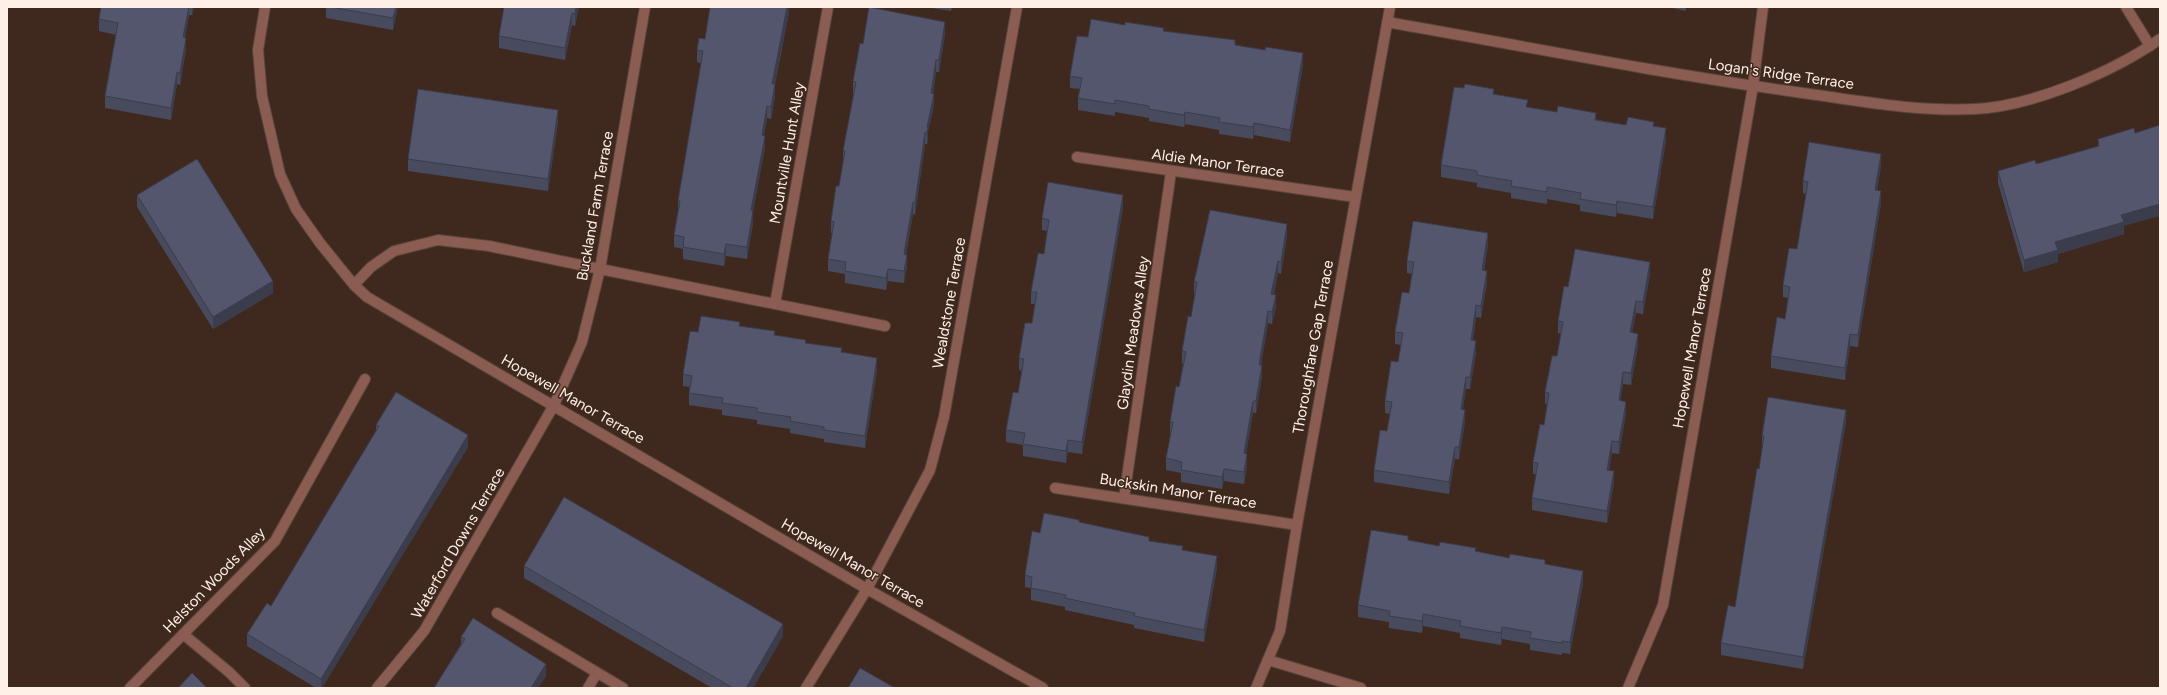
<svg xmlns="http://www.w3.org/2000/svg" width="2167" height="695" font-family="Figtree,sans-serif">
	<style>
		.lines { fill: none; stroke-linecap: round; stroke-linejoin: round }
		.lane-casing { stroke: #5a453a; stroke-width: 12 }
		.street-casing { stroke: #5a453a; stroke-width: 12 }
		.lane { stroke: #8b5c51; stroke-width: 10 }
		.street { stroke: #8b5c51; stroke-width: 10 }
		.wall { fill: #484a5e }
		.shaded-wall { fill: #3b3c4c }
		.building { fill: #54566d; stroke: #3b3c4c }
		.labels { text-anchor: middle; stroke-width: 3; stroke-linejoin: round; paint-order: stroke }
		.street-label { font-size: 15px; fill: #feefe7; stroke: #3f291e }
	</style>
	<rect width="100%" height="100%" fill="#3f291e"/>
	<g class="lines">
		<g class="lane-casing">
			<path id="lane" d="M2126 7 2150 46
				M1077 157 1355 197
				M600 269 885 326
				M775 304 828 7
				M1055 488 1297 525
				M1124 498 1171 172
				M497 613 623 688
				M183 634 229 672 245 688
				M130 688 275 541 365 379
				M588 688 597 673"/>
		</g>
		<g class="street-casing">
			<path id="street" d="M265 7 258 50 262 96 280 174 296 209 320 243 354 285 367 297 867 589 1043 688
				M1387 22C1523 46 1659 73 1796 92 1855 100 1915 112 1975 109 2033 106 2113 72 2160 39
				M354 285 371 267 394 251 438 240 489 246 600 269
				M1268 660 1361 688
				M377 688 424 631 554 405 582 342 600 269 645 7
				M806 688 867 589 930 470 944 417 1017 7
				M1256 688 1280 631 1297 525 1390 7
				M1628 688 1663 605 1753 86 1763 7"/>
		</g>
		<use href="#lane" class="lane"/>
		<use href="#street" class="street"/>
	</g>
	<path class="wall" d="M101 7H194L192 15H189L185 38 186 50 180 85 177 84 171 120 105 108V96L116 35 99 31V19Z
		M326 7H398L393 30 326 18Z
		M504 7H579L575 26 572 25 565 60 499 48V36Z
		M789 7V13L775 84V96L771 119 767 118 764 135 765 148 753 211V223L747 259 726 256 724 266 683 259V249L674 247V235L678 211V201L701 63 697 62V50L705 39Z
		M925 7H952L951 11Z
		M1668 7H1686V11Z
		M1125 25 1164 31 1235 45 1303 65 1290 142 1254 135 1253 139 1219 134V130L1185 124 1184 127 1149 121V118L1115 112V116L1078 110V98L1080 89 1070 88V76L1088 37Z
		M945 34 939 72H936L933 94 934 106 928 131V140L927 144H925L915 215 913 214 906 255 907 267 904 283 888 281 886 290 845 283V274L828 271V259L832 233H831V221L839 186 843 163V151L854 93H853V81Z
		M1494 94 1528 107 1626 125 1654 126 1666 140 1653 219 1617 213 1616 217 1580 211V205L1547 199V204L1511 198V193L1477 187V183L1441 177V165Z
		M558 122 548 191 408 171V159Z
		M2098 139 2124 226V234L2058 254V262L2024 272 1998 183V171L2036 164 2098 146Z
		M1881 166 1877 191 1881 203 1858 347 1850 346 1845 380 1771 368V356L1785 319 1788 298 1783 297V285L1797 249 1806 194 1803 193V181Z
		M137 195 273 293 213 329 137 207Z
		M1123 207 1082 454 1068 452 1066 463 1023 456V445L1006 442V430L1018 393 1022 371 1019 370V358L1032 323 1035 304H1031V292L1044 254 1047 231 1042 230V218Z
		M1287 236 1281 274 1278 273 1274 294 1276 307 1272 324 1268 323 1261 365 1262 377 1256 413H1253L1246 454 1247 466 1244 484 1224 481 1222 489 1181 482V473L1166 470V458L1171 434H1170V422L1179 387 1183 364 1182 363V351L1191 317 1195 294H1194V282Z
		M1488 245 1484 271 1487 283 1481 318 1476 317 1473 340 1476 353 1470 389H1466L1463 409 1465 422 1459 459H1455L1449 494 1374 482V470L1387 431 1390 414 1385 413V401L1398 362 1401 345 1395 344V332L1409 293 1412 274 1407 273V261Z
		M1650 274 1643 314 1636 313 1632 332 1638 346 1631 385 1623 384 1620 401 1626 414 1619 454 1612 453 1609 470 1614 483 1607 523 1532 510V498L1536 474H1533V462L1544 425 1548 404H1545V392L1557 356 1561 334 1558 333V321L1568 287Z
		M740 326 842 353 877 370 865 448 824 442V439L790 433V429L757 424V420L722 415V410L689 405V393L690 387 683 386V374L698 332Z
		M1846 422 1803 669 1721 655V643L1735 607 1763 448H1762V436Z
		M376 425 468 447 322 688H316L247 646V634L271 606 376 431Z
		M1079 522 1183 550 1217 568 1204 642 1134 628V625L1065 610V607L1031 600V588L1025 587V575L1040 533Z
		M1408 541 1439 546 1476 552 1545 564 1583 583 1570 654 1562 653V655L1530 650V644L1502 639 1501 645 1460 638V633L1423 626 1422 633 1389 628V622L1358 617V605Z
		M524 566 783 636 753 688H712L524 578Z
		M461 637 546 676 538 688H434L461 644Z"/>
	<path class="shaded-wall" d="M189 7V15L183 49V37Z
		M192 7H194L192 15Z
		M396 7H398L393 30V18Z
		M576 7H579L575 26V14Z
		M787 7H789V13L772 96V84Z
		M572 13V25L565 60V48Z
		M945 22V34L939 72V60Z
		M186 38V50L180 85V73Z
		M1303 53V65L1290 142V130Z
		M936 60V72L931 105V93Z
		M177 72V84L171 120V108Z
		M775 84V96L771 119V107Z
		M934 94V106L928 131V140L927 144V127Z
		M767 106V118L762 147V135Z
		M558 110V122L548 191V179Z
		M1185 112V124L1184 127V115Z
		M1254 123V135L1253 139V127Z
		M1666 128V140L1653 219V207Z
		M925 132V144L915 215V203Z
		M765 136V148L751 222V210Z
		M1881 154V166L1875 202V190Z
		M1881 191V203L1858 347V335Z
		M1123 195V207L1082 454V442Z
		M1617 201V213L1616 217V205Z
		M913 202V214L904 266V254Z
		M2160 204V216L2124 226V234L2058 254V262L2024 272V260L2055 242 2121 215Z
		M753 211V223L747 259V247Z
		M1287 224V236L1281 274V262Z
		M1488 233V245L1482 282V270Z
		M726 244V256L724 266V254Z
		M907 255V267L904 283V271Z
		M1278 261V273L1271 306V294Z
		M1650 262V274L1643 314V302Z
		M888 269V281L886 290V278Z
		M1487 271V283L1481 318V306Z
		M273 281V293L213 329V317Z
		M1276 295V307L1272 324V312Z
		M1636 301V313L1630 344V332Z
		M1476 305V317L1471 352V340Z
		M1268 311V323L1259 377V365Z
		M1638 334V346L1631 385V373Z
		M1850 334V346L1845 380V368Z
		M1476 341V353L1470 389V377Z
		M877 358V370L865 448V436Z
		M1262 365V377L1256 413V401Z
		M1623 372V384L1619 412V400Z
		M1466 377V389L1461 421V409Z
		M1253 401V413L1244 465V453Z
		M1626 402V414L1619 454V442Z
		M1465 410V422L1459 459V447Z
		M1846 410V422L1803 669V657Z
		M468 435V447L322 688H321V679Z
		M1068 440V452L1066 463V451Z
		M1612 441V453L1607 482V470Z
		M1455 447V459L1449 494V482Z
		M1247 454V466L1244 484V472Z
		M1224 469V481L1222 489V477Z
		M1614 471V483L1607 523V511Z
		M1217 556V568L1204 642V630Z
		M1583 571V583L1570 654V642Z
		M1423 614V626L1422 633V621Z
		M783 624V636L753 688H746Z
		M1502 627V639L1501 645V633Z
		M546 664V676L538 688H531Z"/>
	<path class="building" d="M101 7H189L183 37 186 38 180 73 177 72 171 108 105 96 118 23 99 19Z
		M330 7H396L393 18Z
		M504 7H576L575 14 572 13 565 48 499 36Z
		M710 7H787L772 84H775L771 107 767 106 762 135 765 136 751 210 753 211 747 247 726 244 724 254 683 247 684 237 674 235 680 201H678L703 51 697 50 699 38 705 39Z
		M869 7 945 22 939 60H936L931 93 934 94 927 127 928 128 927 132H925L915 203 913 202 904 254 907 255 904 271 888 269 886 278 845 271 846 262 828 259 834 222 831 221 836 186H839L845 151H843L856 82 853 81 860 43 863 44Z
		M1091 19 1125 25V22L1164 28 1163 31 1235 40V45L1265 50 1266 47 1303 53 1290 130 1254 123 1253 127 1219 122 1220 118 1185 112 1184 115 1149 109V106L1115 100V104L1078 98 1082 78 1070 76 1077 36 1088 37Z
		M1465 84 1494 89 1493 94 1528 100 1526 107 1557 112 1558 106 1596 113 1595 120 1626 125 1628 117 1654 122 1653 126 1666 128 1653 207 1617 201 1616 205 1580 199 1581 193 1547 187V192L1511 186 1512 181 1477 175V171L1441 165 1454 87 1464 88Z
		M418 89 558 110 548 179 408 159Z
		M2160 125V204L2121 215 2124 222 2055 242 2058 250 2024 260 1998 171 2035 160 2036 164 2099 146 2098 139 2134 128 2135 133Z
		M1809 142 1881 154 1875 190 1881 191 1858 335 1850 334 1845 368 1771 356 1777 317 1785 319 1790 287 1783 285 1789 248 1797 249 1808 182 1803 181Z
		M197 159 273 281 213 317 137 195Z
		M1048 182 1123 195 1082 442 1068 440 1066 451 1023 444 1025 433 1006 430 1013 392 1018 393 1024 359 1019 358 1025 323H1032L1037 292H1031L1038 253 1044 254 1049 220 1042 218Z
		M1210 210 1287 224 1281 262 1278 261 1271 294 1276 295 1272 312 1268 311 1259 365H1262L1256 401H1253L1244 453 1247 454 1244 472 1224 469 1222 477 1181 470 1182 462 1166 458 1173 422H1170L1176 386 1179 387 1186 352 1182 351 1188 316 1191 317 1197 282H1194Z
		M1413 221 1488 233 1482 270 1487 271 1481 306 1476 305 1471 340 1476 341 1470 377H1466L1461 409 1465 410 1459 447H1455L1449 482 1374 470 1380 430 1387 431 1392 402 1385 401 1391 361 1398 362 1403 333 1395 332 1402 292 1409 293 1414 262 1407 261Z
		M1575 249 1650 262 1643 302 1636 301 1630 332 1638 334 1631 373 1623 372 1619 400 1626 402 1619 442 1612 441 1607 470 1614 471 1607 511 1532 498 1538 463 1533 462 1540 424 1544 425 1549 393 1545 392 1552 356H1557L1563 322 1558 321 1564 286 1568 287Z
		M701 316 740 322 739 326 775 331 774 335 806 340 805 343 842 348 841 352 877 358 865 436 824 430V427L790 421 791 417 757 412V408L722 403 723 398 689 393 692 376 683 374 690 331 698 332Z
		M396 392 468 435 321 679 247 634 267 603 271 606 379 426 376 425Z
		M1768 397 1846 410 1803 657 1721 643 1728 605 1735 607 1757 468 1759 469 1764 436H1762Z
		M564 497 783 624 746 688H733L524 566Z
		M1044 513 1079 520V522L1149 537V541L1183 546 1182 550 1217 556 1204 630 1134 616 1135 613 1065 598 1066 595 1031 588 1032 577 1025 575 1032 531 1040 533Z
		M1371 530 1408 536V540L1439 546 1440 542 1476 548 1475 551 1509 558 1510 554 1545 560V564L1583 571 1570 642 1562 641V643L1530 638 1531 632 1502 627 1501 633 1460 626 1461 621 1423 614 1422 621 1389 616 1390 611 1358 605Z
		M473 618 546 664 531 688H434L465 639 461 637Z
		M860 668 895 688H848Z
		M192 673 207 688H178Z"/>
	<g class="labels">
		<g class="street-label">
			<text transform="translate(1781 74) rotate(8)" y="5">Logan's Ridge Terrace</text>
			<text transform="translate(787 153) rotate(-80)" y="5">Mountville Hunt Alley</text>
			<text transform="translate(1218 163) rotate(8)" y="5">Aldie Manor Terrace</text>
			<text transform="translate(595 206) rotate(-80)" y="5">Buckland Farm Terrace</text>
			<text transform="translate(949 303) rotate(-80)" y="5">Wealdstone Terrace</text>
			<text transform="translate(1133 333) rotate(-82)" y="5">Glaydin Meadows Alley</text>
			<text transform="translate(1313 347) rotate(-80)" y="5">Thoroughfare Gap Terrace</text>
			<text transform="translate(1692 348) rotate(-80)" y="5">Hopewell Manor Terrace</text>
			<text transform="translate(573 399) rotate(30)" y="5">Hopewell Manor Terrace</text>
			<text transform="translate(1178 491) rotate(9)" y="5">Buckskin Manor Terrace</text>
			<text transform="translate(458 543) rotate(-60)" y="5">Waterford Downs Terrace</text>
			<text transform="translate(853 563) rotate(30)" y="5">Hopewell Manor Terrace</text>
			<text transform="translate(214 580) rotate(-46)" y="5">Helston Woods Alley</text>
		</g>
	</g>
	<rect width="2167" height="695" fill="none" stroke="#feefe7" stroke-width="16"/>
</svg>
